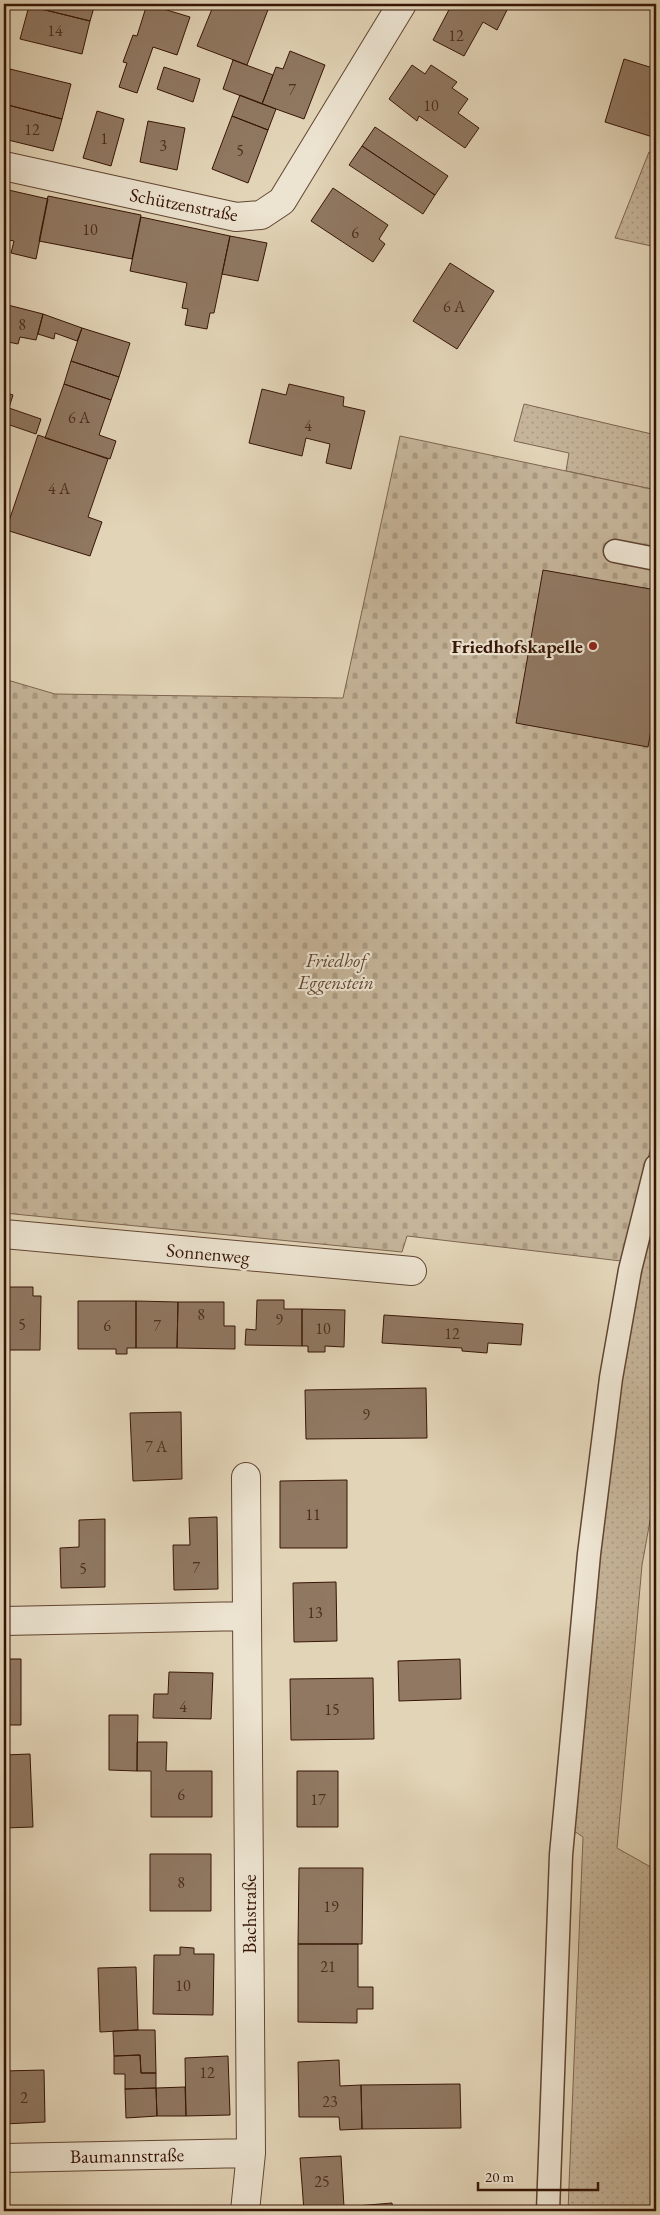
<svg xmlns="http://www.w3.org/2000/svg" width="660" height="2215" font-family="'EB Garamond',serif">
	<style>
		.grass { fill: url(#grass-dots); stroke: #7e6450 }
		.cemetery { fill: url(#cemetery-stones); stroke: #7e6450 }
		.building { fill: #907862; stroke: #371506 }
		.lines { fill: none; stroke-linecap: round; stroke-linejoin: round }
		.lane-casing { stroke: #624532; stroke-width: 25 }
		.street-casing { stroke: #624532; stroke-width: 30 }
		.lane { stroke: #ece3d0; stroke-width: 22 }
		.street { stroke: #ece3d0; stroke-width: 28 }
		.poi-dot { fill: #8f2418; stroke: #ece3d0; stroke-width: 2 }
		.labels { text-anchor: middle; stroke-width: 4.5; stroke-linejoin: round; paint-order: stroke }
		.number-label { font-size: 16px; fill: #4d2e1d }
		.street-label { font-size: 19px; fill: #371506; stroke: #ece3d0 }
		.poi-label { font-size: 19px; font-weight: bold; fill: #371506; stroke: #ece3d0; text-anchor: end }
		.park-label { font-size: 19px; font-style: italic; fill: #624532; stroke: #ece3d0 }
	</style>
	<defs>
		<pattern id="grass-dots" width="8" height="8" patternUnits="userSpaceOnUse" patternTransform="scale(1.25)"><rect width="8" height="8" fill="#c5b499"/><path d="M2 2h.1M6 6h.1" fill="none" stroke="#aa9a82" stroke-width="1.8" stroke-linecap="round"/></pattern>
		<pattern id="cemetery-stones" width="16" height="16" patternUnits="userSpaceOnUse" patternTransform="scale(1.25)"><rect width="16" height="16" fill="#c5b499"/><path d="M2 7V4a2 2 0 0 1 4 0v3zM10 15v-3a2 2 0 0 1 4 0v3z" fill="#aa9a82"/></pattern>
	</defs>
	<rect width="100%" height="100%" fill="#e2d4b7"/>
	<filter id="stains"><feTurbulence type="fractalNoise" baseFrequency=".004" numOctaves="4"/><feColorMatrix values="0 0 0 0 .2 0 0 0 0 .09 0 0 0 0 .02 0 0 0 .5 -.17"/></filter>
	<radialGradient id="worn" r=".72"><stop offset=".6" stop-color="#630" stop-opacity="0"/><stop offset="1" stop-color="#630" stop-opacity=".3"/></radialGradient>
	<path class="grass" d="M649 152 656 154V247L615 238Z
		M524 404 656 435V490L566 471 569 453 514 441Z
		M656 1200V1488L642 1565 617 1848 656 1870V2211H568L583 1837 571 1829 608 1459 636 1273Z"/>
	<path class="cemetery" d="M400 436 656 490V1128L621 1261 407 1236 402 1252 4 1213V679L55 694 343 698Z"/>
	<path class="building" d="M29 4H95L90 21 29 6Z
		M147 4 190 17 177 55 153 47 137 93 119 87 127 63 123 62 133 35 137 36Z
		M214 4H261L269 7 247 65 197 46Z
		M452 4H500L508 8 497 30 483 22 464 56 433 40Z
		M29 6 90 21 82 54 20 39Z
		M290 51 325 65 304 119 262 104 276 67 283 69Z
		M624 59 656 69V138L605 122Z
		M233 60 273 75 262 104 223 89Z
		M412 65 425 74 431 65 457 82 452 88 468 99 458 113 479 128 465 148 419 116 417 121 389 99Z
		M164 67 200 79 193 102 157 89Z
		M10 69 71 84 62 119 4 104V94Z
		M240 95 276 109 268 130 232 116Z
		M4 104 62 119 53 151 4 139Z
		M97 111 124 119 111 166 83 158Z
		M232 116 268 130 248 183 212 169Z
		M148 121 185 128 177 170 140 162Z
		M375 127 448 176 435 195 362 146Z
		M362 146 435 195 423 214 349 165Z
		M333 188 388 225 379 239 385 244 373 262 311 221Z
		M4 189 48 199 36 259 11 253 14 241 4 239Z
		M48 196 141 215 132 259 39 241Z
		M141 217 230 236 214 313H210L207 329 185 325 188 309 182 308 187 283 130 271Z
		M230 236 267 243 258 281 222 274Z
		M450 263 494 291 457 349 413 321Z
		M4 304 43 314 36 340 20 337 18 344 8 342 6 346 4 345Z
		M43 314 82 328 77 341 55 333 54 339 38 334Z
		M82 328 130 343 119 377 71 361Z
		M71 361 119 377 111 400 64 384Z
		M64 384 111 400 99 435 116 441 110 459 45 438Z
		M289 384 344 397 343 406 365 411 351 469 326 463 330 444 306 438 302 456 249 443 262 389 286 395Z
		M4 392 13 395 4 423Z
		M9 408 41 419 36 434 4 423Z
		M38 435 108 459 88 517 102 522 90 556 6 530Z
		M543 570 656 590V701L648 747 516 723Z
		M4 1287H33V1296H41L40 1350H4Z
		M257 1300H284V1309H302V1346L245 1345 246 1329 256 1330Z
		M78 1301H136V1348H127V1354H116V1349H78Z
		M136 1301 178 1302 177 1348H136Z
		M178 1302H224V1326H235V1349L177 1348Z
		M302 1309 345 1310 344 1347 325 1346V1352H308V1346H302Z
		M384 1315 523 1324 521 1345 488 1343 487 1353 462 1351V1348L382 1343Z
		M426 1388 427 1438 306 1439 305 1390Z
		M181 1412 182 1479 133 1481 130 1413Z
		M347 1480V1548H280V1481Z
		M217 1517 218 1589 174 1590 173 1545H190L189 1518Z
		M105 1519V1587L61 1588 60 1548 79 1547V1520Z
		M336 1582 337 1641 294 1642 293 1583Z
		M4 1659H21V1725H4Z
		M460 1659 461 1699 399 1701 398 1661Z
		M169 1672 213 1673 211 1719 153 1718 154 1694H168Z
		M373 1678 374 1739 291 1740 290 1679Z
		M109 1715H138L137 1771 109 1770Z
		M137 1742H167L166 1771H212V1817H151V1771H137Z
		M30 1754 33 1827 4 1828V1755Z
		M297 1771H338V1827H297Z
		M150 1854H211V1911H150Z
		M299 1868H363L362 1944H298Z
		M298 1944H358V1987H373V2009H357V2023L298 2022Z
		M180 1947 194 1948V1954H214L213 2015 153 2014 154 1955H180Z
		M136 1967 138 2030 100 2032 98 1968Z
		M138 2030H155L156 2073H141L140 2055 114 2056 113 2031Z
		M140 2055 141 2073H156V2088L125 2089V2074H114V2056Z
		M228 2056 230 2115 186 2116 185 2058Z
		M339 2060 340 2086 361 2085 362 2129 340 2130 339 2117H299L298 2062Z
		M44 2070 45 2122 4 2124V2071Z
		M460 2084 461 2128 362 2129 361 2085Z
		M185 2087 186 2116H157L156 2088Z
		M156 2088 157 2116 126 2118 125 2089Z
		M341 2156 344 2207 392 2203 393 2211H304L300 2158Z"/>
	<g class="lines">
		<g class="lane-casing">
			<path id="lane" d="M615 551 656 559
				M548 2211 561 1855 589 1554 611 1378 630 1270 656 1166"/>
		</g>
		<g class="street-casing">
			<path id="street" d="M4 166 236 217 261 215 282 201 402 4
				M4 1234 412 1271
				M246 1477 247 1616
				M4 1621 247 1616 251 2153 245 2211
				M4 2158 251 2153"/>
		</g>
		<use href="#lane" class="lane"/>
		<use href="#street" class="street"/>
	</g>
	<circle class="poi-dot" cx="593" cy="646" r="5"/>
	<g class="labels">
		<g class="number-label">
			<text x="55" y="36">14</text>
			<text x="456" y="41">12</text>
			<text x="292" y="95">7</text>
			<text x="431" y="111">10</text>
			<text x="32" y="135">12</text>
			<text x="104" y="144">1</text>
			<text x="163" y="151">3</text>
			<text x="240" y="156">5</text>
			<text x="90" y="235">10</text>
			<text x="355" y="238">6</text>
			<text x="454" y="312">6 A</text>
			<text x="22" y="330">8</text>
			<text x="79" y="423">6 A</text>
			<text x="308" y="431">4</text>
			<text x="59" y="494">4 A</text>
			<text x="201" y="1320">8</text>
			<text x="279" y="1325">9</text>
			<text x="22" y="1330">5</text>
			<text x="107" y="1331">6</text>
			<text x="157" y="1331">7</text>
			<text x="323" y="1334">10</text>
			<text x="452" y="1339">12</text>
			<text x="366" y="1420">9</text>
			<text x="156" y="1452">7 A</text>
			<text x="313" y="1520">11</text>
			<text x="196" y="1573">7</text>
			<text x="83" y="1574">5</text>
			<text x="315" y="1618">13</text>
			<text x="183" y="1712">4</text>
			<text x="332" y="1715">15</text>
			<text x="181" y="1800">6</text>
			<text x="318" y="1805">17</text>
			<text x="181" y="1888">8</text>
			<text x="331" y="1912">19</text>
			<text x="328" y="1972">21</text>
			<text x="183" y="1991">10</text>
			<text x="207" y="2078">12</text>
			<text x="24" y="2103">2</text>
			<text x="330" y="2107">23</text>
			<text x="322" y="2187">25</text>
		</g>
		<g class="street-label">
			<text transform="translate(184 204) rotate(11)" y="7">Schützenstraße</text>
			<text transform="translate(208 1253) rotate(5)" y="7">Sonnenweg</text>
			<text transform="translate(249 1914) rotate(-90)" y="7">Bachstraße</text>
			<text transform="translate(127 2155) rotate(-1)" y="7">Baumannstraße</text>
		</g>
		<g class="poi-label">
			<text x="583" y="653">Friedhofskapelle</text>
		</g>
		<g class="park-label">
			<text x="336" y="967">Friedhof<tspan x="336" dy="22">Eggenstein</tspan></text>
		</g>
	</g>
	<rect width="660" height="2215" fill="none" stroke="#e2d4b7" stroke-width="20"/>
	<rect x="5" y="5" width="650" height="2205" fill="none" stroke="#371506" stroke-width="2.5"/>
	<rect x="10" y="10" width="640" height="2195" fill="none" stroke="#371506"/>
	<path d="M478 2182v8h120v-8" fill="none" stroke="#371506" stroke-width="2.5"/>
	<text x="485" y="2182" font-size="15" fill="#371506" stroke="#ece3d0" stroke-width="4" paint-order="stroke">20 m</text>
	<rect width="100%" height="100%" filter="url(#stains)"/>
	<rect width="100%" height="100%" fill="url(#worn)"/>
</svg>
